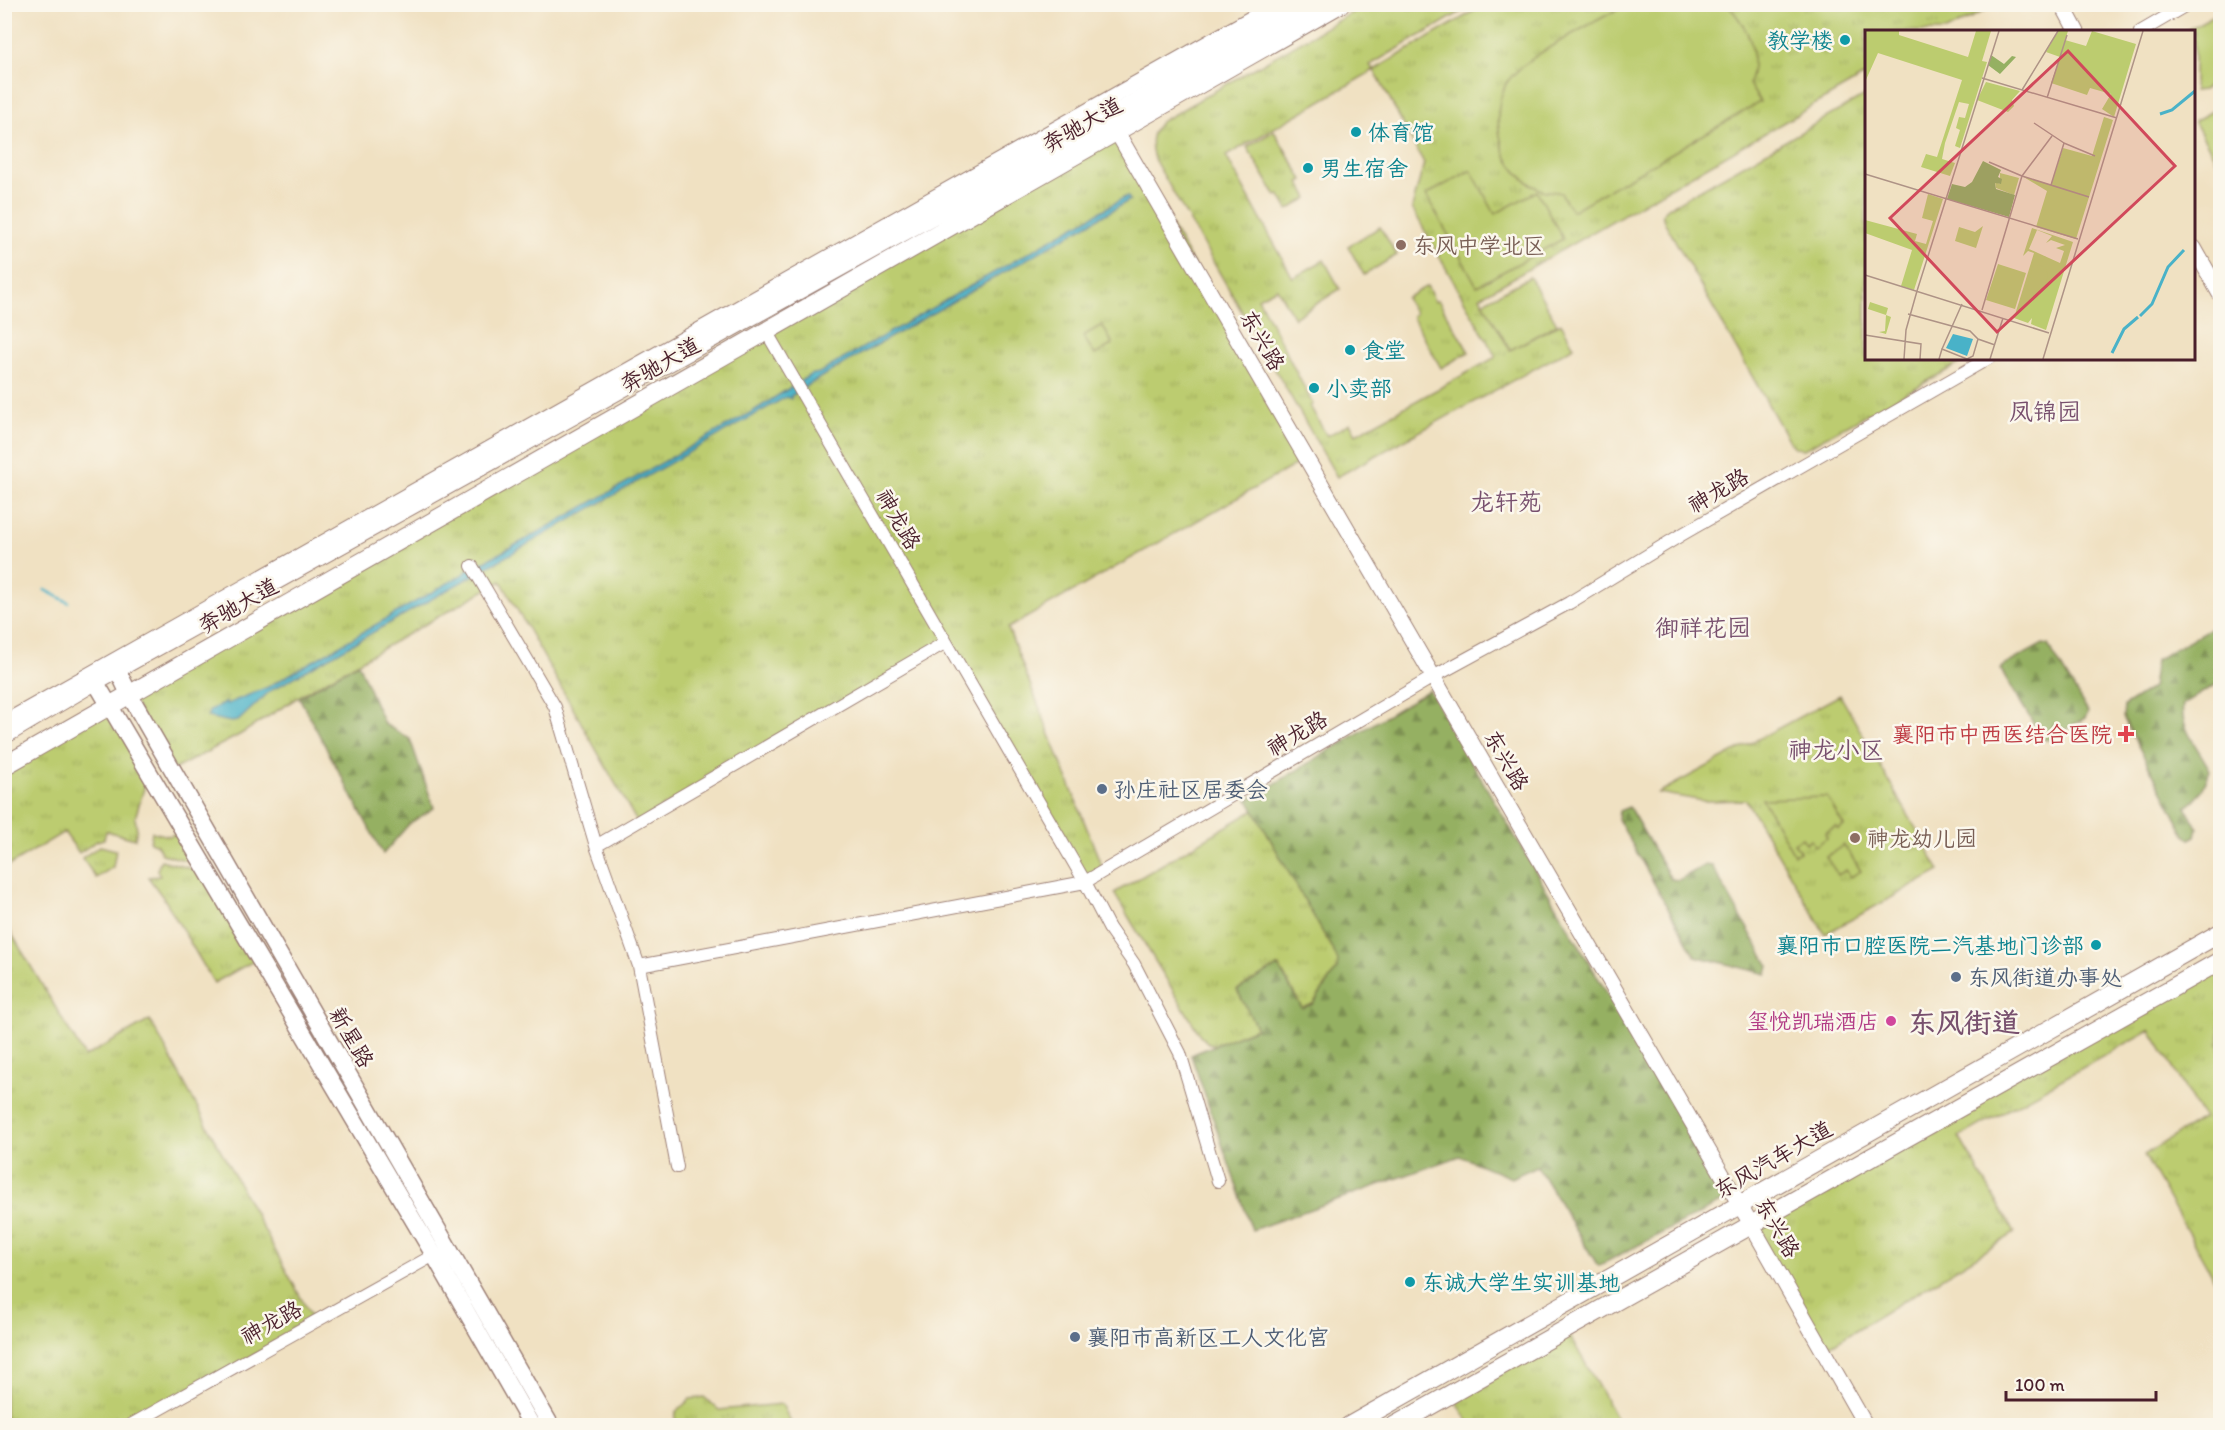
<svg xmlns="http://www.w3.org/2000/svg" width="2225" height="1430" font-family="Itim,'LXGW WenKai TC',sans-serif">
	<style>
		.grass { fill: url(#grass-tufts); stroke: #83764d; stroke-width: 1.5; fill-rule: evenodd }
		.forest { fill: url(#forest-firs); stroke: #706846; stroke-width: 1.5 }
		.park { fill: #bccc6f; stroke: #83764d; stroke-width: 1.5 }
		.water { fill: #49b2c8; stroke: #4a687a; stroke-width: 1.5 }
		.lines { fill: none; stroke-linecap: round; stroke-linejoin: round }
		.stream { stroke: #49b2c8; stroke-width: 3 }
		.minor-casing { stroke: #9d8076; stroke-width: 14 }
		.tertiary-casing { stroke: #9d8076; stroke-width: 17 }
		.secondary-casing { stroke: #9d8076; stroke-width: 19 }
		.primary-casing { stroke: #9d8076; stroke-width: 20 }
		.minor { stroke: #fff; stroke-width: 12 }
		.tertiary { stroke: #fff; stroke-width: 15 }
		.secondary { stroke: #fff; stroke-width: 16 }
		.primary { stroke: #fff; stroke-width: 18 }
		.culture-dot { fill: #0f9aa8; stroke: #fbf7ec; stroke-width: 2 }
		.education-dot { fill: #8d6e63; stroke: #fbf7ec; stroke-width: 2 }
		.health-dot { fill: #e0444e; stroke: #fbf7ec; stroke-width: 2 }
		.service-dot { fill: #5c6f8a; stroke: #fbf7ec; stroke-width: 2 }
		.hotel-dot { fill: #d1479c; stroke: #fbf7ec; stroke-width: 2 }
		.labels { text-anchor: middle; stroke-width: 5; stroke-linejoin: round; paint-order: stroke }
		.culture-label { font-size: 22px; fill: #0d838f; stroke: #fbf7ec; text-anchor: start }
		.street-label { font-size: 22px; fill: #4a1f2b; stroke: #fbf7ec }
		.education-label { font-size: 22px; fill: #785e54; stroke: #fbf7ec; text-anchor: start }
		.health-label { font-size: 22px; fill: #be3a42; stroke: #fbf7ec; text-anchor: end }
		.service-label { font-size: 22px; fill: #4e5e75; stroke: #fbf7ec; text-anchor: start }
		.hotel-label { font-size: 22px; fill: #b23c85; stroke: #fbf7ec; text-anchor: end }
		.neighbourhood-label { font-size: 24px; fill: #78506e; stroke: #fbf7ec }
		.district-label { font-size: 28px; font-weight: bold; fill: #78506e; stroke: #fbf7ec }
		.inset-river { fill: none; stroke: #49b2c8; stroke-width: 3 }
		.inset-road { fill: none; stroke: #ae9386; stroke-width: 1.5 }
		.view { fill: #d1495b; fill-opacity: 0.15; stroke: #d1495b; stroke-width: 3 }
		.inset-edge { fill: none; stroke: #4a1f2b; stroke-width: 3 }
	</style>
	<defs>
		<pattern id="grass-tufts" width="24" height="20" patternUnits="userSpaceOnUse" patternTransform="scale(1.5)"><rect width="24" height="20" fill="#bccc6f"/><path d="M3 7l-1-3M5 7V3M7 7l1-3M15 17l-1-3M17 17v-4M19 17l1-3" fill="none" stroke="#a3af60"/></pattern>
		<pattern id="forest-firs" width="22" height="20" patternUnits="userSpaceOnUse" patternTransform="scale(1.5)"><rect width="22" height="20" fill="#95b062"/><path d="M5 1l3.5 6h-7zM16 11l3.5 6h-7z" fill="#7c8f51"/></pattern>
	</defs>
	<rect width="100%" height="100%" fill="#fbf7ec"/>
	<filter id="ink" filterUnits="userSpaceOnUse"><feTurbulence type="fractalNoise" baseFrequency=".0167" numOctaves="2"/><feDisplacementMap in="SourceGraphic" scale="12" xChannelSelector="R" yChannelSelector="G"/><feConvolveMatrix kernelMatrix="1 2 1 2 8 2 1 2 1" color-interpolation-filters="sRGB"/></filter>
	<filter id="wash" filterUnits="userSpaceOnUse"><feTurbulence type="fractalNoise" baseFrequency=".008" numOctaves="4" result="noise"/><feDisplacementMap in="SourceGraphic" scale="24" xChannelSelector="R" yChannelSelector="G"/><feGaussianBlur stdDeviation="1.35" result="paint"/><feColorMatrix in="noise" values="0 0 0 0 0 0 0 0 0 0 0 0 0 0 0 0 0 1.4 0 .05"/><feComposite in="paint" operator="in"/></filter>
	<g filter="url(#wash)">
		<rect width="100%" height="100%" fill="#f0e1c2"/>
		<path class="grass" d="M1365 5H1473L1370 65 1374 70 1484 5H1995L1946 31 1866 32V75L1480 297 1510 350 1561 323 1574 347 1337 477 1154 159C1150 144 1149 132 1162 121ZM1374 70 1424 163 1412 208 1496 357 1356 434 1350 423 1327 436 1310 406 1313 404C1294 369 1277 333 1258 298L1277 288 1294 318 1340 289 1324 260 1293 278 1226 156Z
			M1866 95V358L1968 359 1804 449 1795 448 1790 443 1664 221 1662 214 1668 208Z
			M1274 131 1303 180 1299 182 1308 198 1288 210 1279 194 1276 196 1247 147Z
			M1117 132 1306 459 1008 628 1104 872 1085 882 946 642 637 822 501 581 306 692 241 734 173 770 129 694Z
			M1380 227 1397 255 1364 275 1348 246Z
			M1427 286 1435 302 1438 300 1469 352 1441 368 1412 316 1415 314 1406 298Z
			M1840 695 1940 871 1825 934 1746 800 1704 801 1658 793Z
			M110 705 149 772 135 818 137 829 135 839 106 831 104 839 97 841 79 853 64 832 5 868V766Z
			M1254 810 1335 954 1338 961V969L1318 1002 1302 1008 1279 966 1237 990 1257 1028 1216 1045 1208 1043 1200 1035 1114 893Z
			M184 831 204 865 162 854 157 845 150 842 152 832 169 836Z
			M100 846 116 850 113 867 96 878 82 858Z
			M161 860 208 873 259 958 214 983 165 900 148 877 160 876 157 870Z
			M4 921 85 1057 150 1020 314 1322 129 1425H5Z
			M2220 961V1289L2144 1155 2203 1118 2150 1030 1959 1137 2015 1233 1823 1350 1751 1225Z
			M1566 1329 1620 1425H1470L1452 1393Z
			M704 1397 719 1410 782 1404 792 1425H675L676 1412 690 1399Z"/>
		<path class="forest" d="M2210 628 2220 631V682L2183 704C2179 728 2200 750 2210 770 2204 787 2201 798 2186 807L2198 829 2196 836 2190 839 2185 835 2123 717 2124 706 2152 688 2156 660Z
			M2043 644 2048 645 2088 712 2085 718 2049 740 2043 739 2001 670 2003 666Z
			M358 663 384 724 410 739 434 808 410 823 383 854 299 697Z
			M1429 690 1728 1199 1598 1266 1537 1166 1511 1178 1460 1156 1252 1230 1191 1055 1257 1028 1237 990 1278 966 1302 1008 1313 1004 1337 969 1338 961 1335 954 1248 800Z
			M1629 807 1671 879 1679 880 1705 865 1712 866 1769 966 1767 974 1695 956 1618 819 1619 811Z"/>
		<path class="park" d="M1626 5H1728C1749 29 1760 52 1749 84L1760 102 1572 211 1561 193C1555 191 1545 192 1539 189 1524 182 1507 164 1503 148 1497 128 1496 105 1505 86 1516 60 1599 20 1626 5Z
			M2220 12V80L2203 90 2194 91V32L2185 31Z
			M2220 107V167L2194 121Z
			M1471 170 1495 214 1537 191 1563 239 1477 286 1426 195Z
			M1530 277 1557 324 1510 350 1483 302Z
			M1102 325 1113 344 1095 355 1083 336Z
			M1827 797 1844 826 1838 829 1836 826 1825 833 1827 838 1815 846 1811 840 1806 843 1802 838 1794 843 1800 851 1794 854 1762 799Z
			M1844 845 1861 871 1851 877 1846 870 1838 875 1826 857Z"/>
		<path class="water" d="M1127 196 1130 200 821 377 791 396V399L786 397 270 691 238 721 231 722 207 717 210 710 226 702 227 704 268 687 462 575 468 570 523 541 752 412 810 375 819 373Z"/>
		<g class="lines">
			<path class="stream" d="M45 590 68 602"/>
		</g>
	</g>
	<g filter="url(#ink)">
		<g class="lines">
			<g class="minor-casing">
				<path id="minor" d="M2140 32 2188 4
					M766 331 1085 882 1433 677 1569 603 1681 535 1989 358
					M472 566 555 707 596 846 946 642
					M596 846 639 966 677 1167
					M639 966 1085 882 1109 928 1134 964 1180 1053 1218 1181
					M129 1426 434 1255"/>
			</g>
			<g class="tertiary-casing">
				<path id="tertiary" d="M2062 4 2077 32
					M1111 122 1740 1205 1866 1426
					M2194 248 2220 294
					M4 723 1277 4"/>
			</g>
			<g class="secondary-casing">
				<path id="secondary" d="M117 669 129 694 551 1426
					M95 681 434 1255 532 1426"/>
			</g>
			<g class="primary-casing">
				<path id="primary" d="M4 735 95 681 1108 118 1306 4
					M4 766 1340 4
					M1349 1426 2220 933
					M1394 1426 2220 961"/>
			</g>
			<use href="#minor" class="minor"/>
			<use href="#tertiary" class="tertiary"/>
			<use href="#secondary" class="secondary"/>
			<use href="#primary" class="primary"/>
		</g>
	</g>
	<g class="culture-dot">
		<circle cx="1845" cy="40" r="6"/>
		<circle cx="1356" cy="132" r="6"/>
		<circle cx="1308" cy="168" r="6"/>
		<circle cx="1350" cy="350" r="6"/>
		<circle cx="1314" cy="388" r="6"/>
		<circle cx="2096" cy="945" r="6"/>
		<circle cx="1410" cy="1282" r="6"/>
	</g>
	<g class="education-dot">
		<circle cx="1401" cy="245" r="6"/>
		<circle cx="1855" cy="838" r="6"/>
	</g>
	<path class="health-dot" d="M2123 725h6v6h6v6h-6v6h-6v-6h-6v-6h6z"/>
	<g class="service-dot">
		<circle cx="1102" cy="789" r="6"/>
		<circle cx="1956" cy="977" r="6"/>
		<circle cx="1075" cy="1337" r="6"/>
	</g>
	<circle class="hotel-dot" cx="1891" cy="1021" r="6"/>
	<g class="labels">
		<g class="culture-label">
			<text x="1833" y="48" text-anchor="end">教学楼</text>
			<text x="1368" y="140">体育馆</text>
			<text x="1320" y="176">男生宿舍</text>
			<text x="1362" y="358">食堂</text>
			<text x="1326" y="396">小卖部</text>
			<text x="2084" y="953" text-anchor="end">襄阳市口腔医院二汽基地门诊部</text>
			<text x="1422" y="1290">东诚大学生实训基地</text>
		</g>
		<g class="street-label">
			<text transform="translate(1082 124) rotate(-30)" y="8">奔驰大道</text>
			<text transform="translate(1263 340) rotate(60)" y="8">东兴路</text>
			<text transform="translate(660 364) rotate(-30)" y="8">奔驰大道</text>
			<text transform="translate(1718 490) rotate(-30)" y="8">神龙路</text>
			<text transform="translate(899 519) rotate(60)" y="8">神龙路</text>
			<text transform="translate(238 605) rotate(-30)" y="8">奔驰大道</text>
			<text transform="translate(1297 733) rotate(-31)" y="8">神龙路</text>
			<text transform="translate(1507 760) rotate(60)" y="8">东兴路</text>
			<text transform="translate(352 1037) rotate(60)" y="8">新星路</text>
			<text transform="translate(1773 1159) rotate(-30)" y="8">东风汽车大道</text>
			<text transform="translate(1778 1227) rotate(60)" y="8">东兴路</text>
			<text transform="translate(271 1322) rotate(-29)" y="8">神龙路</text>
		</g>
		<g class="education-label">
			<text x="1413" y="253">东风中学北区</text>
			<text x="1867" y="846">神龙幼儿园</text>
		</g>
		<g class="health-label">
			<text x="2112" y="742">襄阳市中西医结合医院</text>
		</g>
		<g class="service-label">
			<text x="1114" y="797">孙庄社区居委会</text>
			<text x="1968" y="985">东风街道办事处</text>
			<text x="1087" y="1345">襄阳市高新区工人文化宫</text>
		</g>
		<g class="hotel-label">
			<text x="1879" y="1029">玺悦凯瑞酒店</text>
		</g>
		<g class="neighbourhood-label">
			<text x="2045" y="420">凤锦园</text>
			<text x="1506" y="510">龙轩苑</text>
			<text x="1703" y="636">御祥花园</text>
			<text x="1836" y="758">神龙小区</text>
		</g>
		<g class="district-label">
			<text x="1964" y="1032">东风街道</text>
		</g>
	</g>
	<g transform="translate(1865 30)">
		<rect width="330" height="330" fill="#f0e1c2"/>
		<path d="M0 1H34V5L103 27 111 1H126L117 31 122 32 95 118 90 116 95 100 91 98 94 87 100 88 104 74 94 72 80 113 77 129 90 133 85 146 56 137 61 124 72 127 97 50 13 23 0 52ZM193 1H203L200 10 221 16 227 1 271 14 249 87 237 79 246 64 225 58 222 65 186 53 195 27 181 22ZM121 52 155 61 147 70 149 76 143 82 112 70ZM239 87 248 90 211 209 171 197 182 161 157 146 186 155 198 118 227 126ZM135 143 154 148 149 165 131 158 130 152 135 154ZM63 164 78 169 49 260 36 256 47 220 0 203V190L52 204 50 211 61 214 68 191 57 188ZM118 196 111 218 90 211 94 197 110 202ZM167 198 208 212 181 300 166 294 167 288 163 293 149 288 169 223 163 221 158 226ZM172 200 187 206 181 213 186 210 200 215 191 218 199 221 195 233 164 219ZM133 234 161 243 150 279 121 270ZM5 272 23 278 21 285 26 287 21 304 14 302 20 301 21 285 3 279Z" fill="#bccc6f" fill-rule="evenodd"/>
		<path d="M126 25 139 34 147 26 151 27 135 44 123 35ZM118 131 136 140 133 147 137 149 136 154 130 153 131 159 150 165 144 187 82 169 87 154 100 157 107 152Z" fill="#95b062"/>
		<path d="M170 223 181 227 173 235 180 237 183 245 178 262 172 265 162 259 168 236H173L167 234Z" fill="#bccc6f"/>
		<path d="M88 304 108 309 102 326 81 318Z" fill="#49b2c8"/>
		<path class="inset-river" d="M295 84 307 80 330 61M275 286 287 274 303 237 319 220M247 323 259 299 273 287"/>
		<path class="inset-road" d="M117 48 252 88M157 60 193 1M182 68 202 5M169 93 199 113M124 132 157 146 187 106M0 144 213 209M186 155 199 113 230 126M0 245 184 303M117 280 157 146 224 167M43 284 105 301 113 309 130 315M0 305 56 314 55 329M77 319 97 274M39 329 41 300 52 261 134 1M74 329 77 319 102 329M102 329 108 326 113 309M125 329 138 288M178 329 278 1"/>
		<path class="view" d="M203 21 310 136 132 302 25 188Z"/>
		<rect width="330" height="330" class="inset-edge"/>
	</g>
	<rect width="2225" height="1430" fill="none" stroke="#fbf7ec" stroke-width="24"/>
	<path d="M2006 1391v9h150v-9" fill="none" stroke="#4a1f2b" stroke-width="3"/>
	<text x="2015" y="1391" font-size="18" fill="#4a1f2b" stroke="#fbf7ec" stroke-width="4.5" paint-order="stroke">100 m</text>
</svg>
